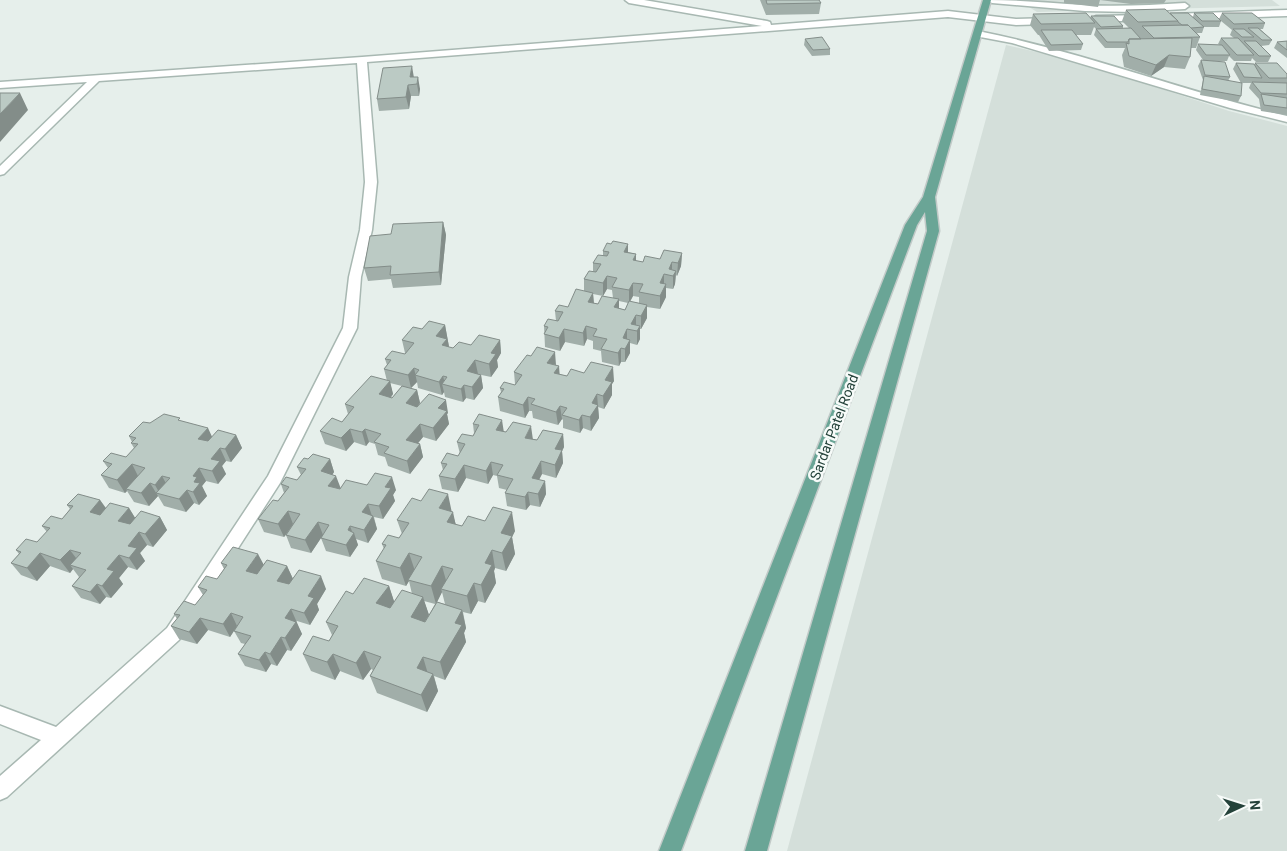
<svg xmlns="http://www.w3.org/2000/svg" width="1287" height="851" font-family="Roboto,sans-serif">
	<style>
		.built { fill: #d4dfda }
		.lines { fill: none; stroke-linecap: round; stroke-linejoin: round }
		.minor-casing { stroke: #a8b8b2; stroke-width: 3 }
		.major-casing { stroke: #c2cac8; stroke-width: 3 }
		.minor { fill: #fff; fill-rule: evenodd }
		.major { fill: #6aa596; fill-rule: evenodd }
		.wall { fill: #a1aea9; fill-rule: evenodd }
		.shaded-wall { fill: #838d89 }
		.building { fill: #bbcac4; stroke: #838d89 }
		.labels { text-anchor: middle; stroke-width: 5; stroke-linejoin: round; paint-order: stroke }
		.street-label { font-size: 14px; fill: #24423a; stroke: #f7fbf9 }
	</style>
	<rect width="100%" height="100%" fill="#e6efeb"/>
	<path class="built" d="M1018 0H1272L1280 6 1037 12Z
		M1006 45 1076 61 1229 111 1287 126V851H787Z"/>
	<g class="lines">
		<g class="minor-casing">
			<path id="minor" d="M625 0H644L767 21 770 22 771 25 948 11 1016 19 1051 18 1055 21 1051 24 1016 25 948 17 367 62 377 182 372 230 361 277 357 328 280 483 179 640 7 797 0 800V776L41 740 0 724V706L56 727 167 628 268 476 343 328 349 277 360 230 365 182 357 63 99 81 4 174 0 175V166L87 82 0 88V82L362 57 762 26 629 3Z
				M988 0C1020 0 1052 3 1084 5 1118 7 1151 5 1185 3L1189 6 1185 9 1133 12 1085 11 992 3Z
				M1287 10V16L1171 20 1167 17 1171 14Z
				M1143 15 1146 16V20L1096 22 1092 19 1096 16Z
				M978 31C1083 52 1183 91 1287 116V122L1230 108 1012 43 975 36V32Z"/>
		</g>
		<g class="major-casing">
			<path id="major" d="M983 0H991L935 197 939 231 767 851H745L927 231 925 212 917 225 681 851H659L905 225 923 197Z"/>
		</g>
		<use href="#minor" class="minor"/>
		<use href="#major" class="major"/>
	</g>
	<path class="wall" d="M760 0H819L821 3 819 14 766 15Z
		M1064 0H1166L1164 3 1131 4 1100 0 1098 7 1064 3Z
		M1126 10 1170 13 1193 17 1194 13 1219 19 1222 13 1265 23 1263 29H1260L1272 40 1269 45 1261 46 1271 56 1268 62H1256L1252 58 1251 61H1234L1229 56 1227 61H1213L1230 77 1228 81 1241 96 1238 102 1200 95 1203 80 1198 66 1201 60H1203L1196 50 1198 44 1220 45 1218 44 1221 38H1234L1230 35 1232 30 1221 21 1219 27H1204L1202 33H1197L1200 37 1196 48H1191L1190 57 1185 69 1164 67 1151 76 1124 67 1122 55 1125 48H1105L1094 35 1096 29 1094 27 1091 35H1076L1083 44 1081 50 1049 51 1039 35H1038L1030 25 1033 14 1090 18 1091 16 1123 26V29L1129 28 1122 21Z
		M805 39 830 49V55L812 56 804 45Z
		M1287 41V58L1274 48 1277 42Z
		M1236 63 1254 65 1255 63 1287 74V115L1261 111 1259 99 1249 88 1251 83H1241L1233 69Z
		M413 77 420 89 419 96H411L409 109 379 111 377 99Z
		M443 222 446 235 441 285 393 288 391 279 368 281 364 268 391 234Z
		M611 244H628V252L636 254V261L643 262 660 259 682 253 681 266 677 276 676 275 675 284 673 289 666 288V297L660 309 647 307V318L641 329H640V339L637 345 630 343V353L625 362H621L619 366 602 362 601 351 593 349V341L587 339 584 346 565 342 560 351 545 347 544 326 556 321 555 311 568 307 584 291V279L593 272V263L603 256V251ZM607 289 612 290 613 298 598 304 594 303 593 294 603 296ZM633 296 639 297V303L630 302ZM619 301 628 303 625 310 619 308Z
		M445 325 449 347 453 348 500 340 501 353 497 360 498 367 491 377 477 374 481 375 483 388 474 400 466 398 463 402 445 397 444 392 442 395 418 388 417 382 411 388 417 390 420 403 417 407 448 413 447 414 449 424 436 441 423 437 418 443 420 444 423 457 410 474 388 466 385 457 378 455 375 444 369 442 366 446 354 442 346 451 325 444 320 431 342 422 348 414 345 404 387 381 384 369 387 365 385 359 405 354 406 353H405L402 340 422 329ZM390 383 402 386 392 398H391L393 394Z
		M531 356 556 365 559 374 567 376 614 381 612 384V395L604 409 598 407 599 418 591 431 583 428 580 433 563 428V420L562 419 558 425 533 418 532 411H529L525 418 500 411 498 397 501 392 500 388 515 385V384L514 372Z
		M182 421 212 437 236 435 242 448 231 462 226 461 222 466 226 474 218 484 206 481 202 486 207 496 199 505 194 503 186 512 164 506 158 496 149 506 134 502 127 491 125 493 109 488 101 475 108 468 103 461 126 457 134 448 131 443 132 442 129 436 150 423Z
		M473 424 537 440 563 434 564 447 562 451 563 463 556 478 542 474 539 480 545 481 546 494 540 507 530 505 526 510 507 506 505 493 507 490 499 488 497 476 493 475 488 484 466 478 458 492 442 489 439 476 443 470 441 463 458 456 460 454 457 442 473 436 474 433Z
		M330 459 334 472 332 475 340 488 367 485 396 490 393 495 395 501 383 519 374 517 377 529 368 543 356 539 358 545 350 557 326 551 321 538 311 553 291 548 286 535 284 537 264 532 258 519 278 501 284 493 281 484 297 480 301 475 297 467Z
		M100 500 106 508H129L135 518 160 517 167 530 153 547 147 545 140 553 145 561 137 570 128 567 119 578 123 584 111 598 106 597 100 604 81 598 72 586 79 577 73 569 70 573 50 566 37 581 21 575 11 563 19 554 16 550 37 542 47 532 42 526 62 519 70 509 67 505Z
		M452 512 456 525 462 526 515 531 512 537 515 554 506 571 495 568 494 571 496 583 485 603 478 601 471 614 463 612 466 628 464 633 466 642 445 680 434 676 438 691 427 712 377 693 370 676 373 670 371 669 363 680 340 671 335 680 311 671 303 654 329 641 332 635 326 622 353 594 389 586 394 602 412 594 409 581 406 586 382 579 376 561 384 549 382 544 399 538 402 534 397 520ZM442 592 445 604 437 602ZM424 601 435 604 425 622 429 615Z
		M221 563 287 566 293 579 326 589 317 604 319 610 310 625 297 621 296 622 302 634 291 651 287 650 277 666 271 664 266 672 245 666 238 654 245 644 241 643 234 631 230 637 208 630 197 644 179 639 171 626 177 619 174 614 195 605 203 595 198 587 217 579 224 569Z"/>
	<path class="shaded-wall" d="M1169 55 1164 67 1151 76 1156 65Z
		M412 66 414 78 410 77Z
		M418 77 420 89 419 96 417 84Z
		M408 85 411 96 409 109 406 97Z
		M20 93 28 110 0 142V114Z
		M443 222 446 235 441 285 439 272Z
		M628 244V256L624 252Z
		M682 253 681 266 677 276 678 263Z
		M636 254V267L633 260Z
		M672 262V275L669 269Z
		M676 271 675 284 673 289V276Z
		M664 274V287L666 284V297L660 309V283Z
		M607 276V289L603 296V283Z
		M633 283V296L629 303V290Z
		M593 293 594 306 588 302Z
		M619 299V312L614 307Z
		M647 305V318L641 329V316Z
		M636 315V328L631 324Z
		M445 325 450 352 444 359 436 336Z
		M586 326 587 339 584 346 583 333Z
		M640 326V339L637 345V331Z
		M564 329 565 342 560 351 559 338Z
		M627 329V342L623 338Z
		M500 340 501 353 497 360 498 367 491 377 489 364 491 353Z
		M630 340V353L625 362V349Z
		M621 348V362L619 366 618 353Z
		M555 352 556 365 547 363Z
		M475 360 478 374 470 384 467 371Z
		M559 366 560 379 554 373Z
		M613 367 614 381 612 384V395L604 409 603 396 605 380Z
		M414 368 417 382 411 388 408 375Z
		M481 375 483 388 474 400 472 387Z
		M443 376 445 384H442L444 392 442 395 439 382Z
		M390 381 393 394 382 407 379 394Z
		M464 385 466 398 463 402 461 389Z
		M417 390 420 403 409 417 406 403Z
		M597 394 599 418 591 431 590 417 592 403Z
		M528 397 529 411 525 418 523 405Z
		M446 400 448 413 447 414 449 424 436 441 433 428 438 408Z
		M560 406 562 419 558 425 556 412Z
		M582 415 583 428 580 433 579 420Z
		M502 420 504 433 496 430Z
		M420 424 423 437 410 453 406 440Z
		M531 426 533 440 525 438Z
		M208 428 214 441 205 452 198 439Z
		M350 429 354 442 346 451 341 438Z
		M365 429 369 442 366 446 362 432Z
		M563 434 564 447 562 451 563 463 556 478 555 465V449Z
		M236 435 242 448 231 462 225 449Z
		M420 444 423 457 410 474 407 461Z
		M220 448 226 461 222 466 226 474 218 484 212 471 211 459Z
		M330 459 334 472 326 485 321 471Z
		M541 461 542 474 533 491 532 478Z
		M491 462 493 475 488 484 486 471Z
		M132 464 139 478 126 489 127 491 125 493 117 480Z
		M464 465 466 478 458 492 455 479Z
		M199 468 206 481 202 486 207 496 199 505 193 492V476Z
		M162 476 169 489 160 494 155 485Z
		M336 476 341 489 328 486Z
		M392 477 396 490 393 495 395 501 383 519 379 506 385 487Z
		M545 481 546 494 540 507 538 494Z
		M150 483 158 496 149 506 141 493Z
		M187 490 194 503 186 512 179 499Z
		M528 492 530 505 526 510 525 497Z
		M448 494 452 513 439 508Z
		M100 500 109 513 98 525 90 512Z
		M368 504 372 516 362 512Z
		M129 508 137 521 126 534 118 521Z
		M288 511 293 524 284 537 278 524Z
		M453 512 457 531 447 522Z
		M512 512 515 531 512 537 515 554 506 571 502 553 501 533Z
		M373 516 377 529 368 543 364 530Z
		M160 517 167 530 153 547 145 534Z
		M318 522 323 535 311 553 305 540Z
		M350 526 353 534 354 533 358 545 350 557 346 545 348 530Z
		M139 532 147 545 140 553 145 561 137 570 129 558 128 546Z
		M70 550 79 562 70 565 73 569 70 573 60 560Z
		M492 550 495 568 494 571 496 583 485 603 481 585 485 563Z
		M40 553 50 566 37 581 27 568Z
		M409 553 415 571 408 580 409 581 406 586 400 568Z
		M258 554 265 567 252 584 246 571Z
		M119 555 128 567 119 578 123 584 111 598 102 586 107 569Z
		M287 566 293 579 283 594 277 581Z
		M442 566 447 584 441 589 442 592 436 604 431 586Z
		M321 576 326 589 317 604 319 610 310 625 304 613 308 596Z
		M474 583 478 601 471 614 467 596Z
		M97 584 106 597 100 604 90 592Z
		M389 586 395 604 383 621 376 603Z
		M423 597 429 615 416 635 411 617Z
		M291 609 302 634 291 651 285 638V618Z
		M462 610 466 628 464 633 466 642 445 680 440 662 455 623Z
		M231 613 237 626 230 637 223 624Z
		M200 618 208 630 197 644 189 632Z
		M281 637 287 650 277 666 270 654Z
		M364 651 371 669 363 680 356 663Z
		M265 652 271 664 266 672 259 660Z
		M333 654 340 671 335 680 327 662Z
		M423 657 428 674 417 668Z
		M433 674 438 691 427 712 421 695Z"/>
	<path class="building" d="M766 0H819L821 3 767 4Z
		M1165 9 1178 21 1138 22 1126 10Z
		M1086 13 1095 23 1041 24 1033 14Z
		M1170 13H1188L1204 27 1191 28 1188 25H1182L1178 22V21Z
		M1194 13H1213L1221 21H1202Z
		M1222 13H1252L1265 23 1234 24Z
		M1091 16H1114L1123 26 1101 27Z
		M1188 25 1200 37 1154 38 1142 26Z
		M1131 28 1141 39H1129L1128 42H1107L1096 29Z
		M1248 28H1258L1272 40H1262Z
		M1233 29H1244L1254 37H1242Z
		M1041 30H1072L1083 44 1051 45Z
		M822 37 830 49 813 50 805 39Z
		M1192 38 1190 57 1169 55 1156 65 1129 56 1126 43 1129 44V39Z
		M1221 38H1238L1254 55H1237Z
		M1244 41H1256L1271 56H1259Z
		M1287 41V50L1277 42Z
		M1198 44 1222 45 1230 55H1206Z
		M1201 60 1225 62 1230 77 1205 75Z
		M1236 63 1254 64 1262 78 1244 77Z
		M1255 63H1277L1287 74V78H1269Z
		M412 66 410 77H418L417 84 408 85 406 97 377 99 383 68Z
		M1204 76 1242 83 1241 96 1202 89Z
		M1252 82 1287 83V94L1261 93Z
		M0 93H20L0 114Z
		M1261 94 1287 98V108L1264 105Z
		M443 222 439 272 390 275 391 266 364 268 370 236 391 234 393 224Z
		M613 241 628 244 624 252 636 254 633 260 643 262 645 256 660 259 664 250 682 253 678 263 672 262 669 269 676 271 673 276 664 274 660 283 666 284 660 296 639 292 643 284 633 283 629 290 612 287 617 278 607 276 603 283 584 279 589 271 596 272 601 264 593 263 598 255 607 256 609 252 603 251 607 243 611 244Z
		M576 289 593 293 588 302 598 304 602 296 619 299 614 307 625 310 629 301 647 305 641 316 636 315 631 324 640 326 637 331 627 329 623 338 630 340 625 349 621 348 618 353 601 349 607 339 593 336 597 329 586 326 583 333 564 329 559 338 544 334 548 327 544 326 548 319 558 321 563 312 555 311 559 305 568 307Z
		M429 321 445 325 436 336 447 339 442 345 453 348 459 342 471 345 479 335 500 340 491 353 496 354 489 364 475 360 467 371 481 375 472 387 464 385 461 389 442 384 447 377 443 376 439 382 415 375 419 370 414 368 408 375 384 369 391 360 385 359 392 351 405 354 414 343 402 340 413 327 422 329Z
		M537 347 555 352 547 363 559 366 554 373 567 376 571 369 584 373 591 362 613 367 605 380 612 382 603 396 597 394 592 403 598 405 590 417 582 415 579 420 562 415 567 408 560 406 556 412 531 404 535 399 528 397 523 405 498 397 504 389 500 388 504 382 515 385 522 375 514 372 527 355 531 356Z
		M371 376 390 381 379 394 392 398 402 386 417 390 406 403 417 407 429 394 446 400 438 408 447 411 433 428 420 424 406 440 420 444 407 461 384 453 389 447 374 442 381 434 365 429 362 432 350 429 341 438 320 431 332 418 342 422 354 407 345 404Z
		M164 414 180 418 178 420 208 428 198 439 208 441 218 430 236 435 225 449 220 448 211 459 220 461 212 471 199 468 193 476 197 477 194 482 200 483 193 492 187 490 179 499 156 493 170 478 162 476 155 485 150 483 141 493 126 489 145 468 132 464 117 480 101 475 112 464 103 461 111 453 126 457 138 444 131 443 136 438 129 436 143 422 150 423Z
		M479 414 502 420 496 430 506 432 513 422 531 426 525 438 537 440 543 430 563 434 555 449 562 450 555 465 541 461 532 478 545 481 538 494 528 492 525 497 505 493 513 479 497 475 503 465 491 462 486 471 464 465 455 479 439 476 447 464 441 463 447 453 458 456 465 444 457 442 462 434 473 436 479 425 473 424Z
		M313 454 330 459 321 471 336 476 328 486 340 489 346 480 367 485 375 473 392 477 385 487 391 488 379 506 368 504 362 512 373 516 364 530 350 526 348 530 354 533 346 545 321 538 329 525 318 522 305 540 286 535 300 514 288 511 278 524 258 519 273 500 278 501 289 487 281 484 286 477 297 480 306 469 297 467 304 458 308 459Z
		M429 489 448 494 439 508 453 512 447 522 462 526 468 516 485 521 493 507 512 512 501 533 512 536 502 553 492 550 485 563 492 565 481 585 474 583 467 596 441 589 453 569 442 566 431 586 408 580 422 557 409 553 400 568 376 561 386 545 382 544 388 535 399 538 409 523 397 520 412 498 421 501Z
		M78 494 100 500 90 512 100 515 110 503 129 508 118 521 130 524 141 511 160 517 145 534 139 532 128 546 137 548 129 558 119 555 107 569 114 571 102 586 97 584 90 592 72 586 86 570 70 565 81 553 70 550 60 560 40 553 27 568 11 563 21 552 16 550 26 539 37 542 50 528 42 526 51 516 62 519 73 506 67 505Z
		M233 547 258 554 246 571 257 574 267 560 287 566 277 581 289 584 299 570 321 576 308 596 314 598 304 613 291 609 285 618 296 622 285 638 281 637 270 654 265 652 259 660 238 654 251 636 234 631 243 617 231 613 223 624 200 618 189 632 171 626 180 615 174 614 184 601 195 605 207 590 198 587 206 576 217 579 227 565 221 563Z
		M364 578 389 586 376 603 390 608 402 590 423 597 411 617 425 622 437 602 462 610 455 623 462 625 440 662 423 657 417 668 433 674 421 695 370 676 381 657 364 651 356 663 333 654 327 662 303 654 313 636 329 641 338 626 326 622 346 591 353 594Z"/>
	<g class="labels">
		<g class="street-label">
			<text transform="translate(834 427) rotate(-69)" y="5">Sardar Patel Road</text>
		</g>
	</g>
	<g transform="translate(1242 806) rotate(86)" stroke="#f7fbf9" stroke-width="4" paint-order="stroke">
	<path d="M0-4L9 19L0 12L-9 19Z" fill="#24423a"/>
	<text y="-8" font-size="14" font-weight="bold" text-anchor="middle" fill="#24423a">N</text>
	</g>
</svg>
